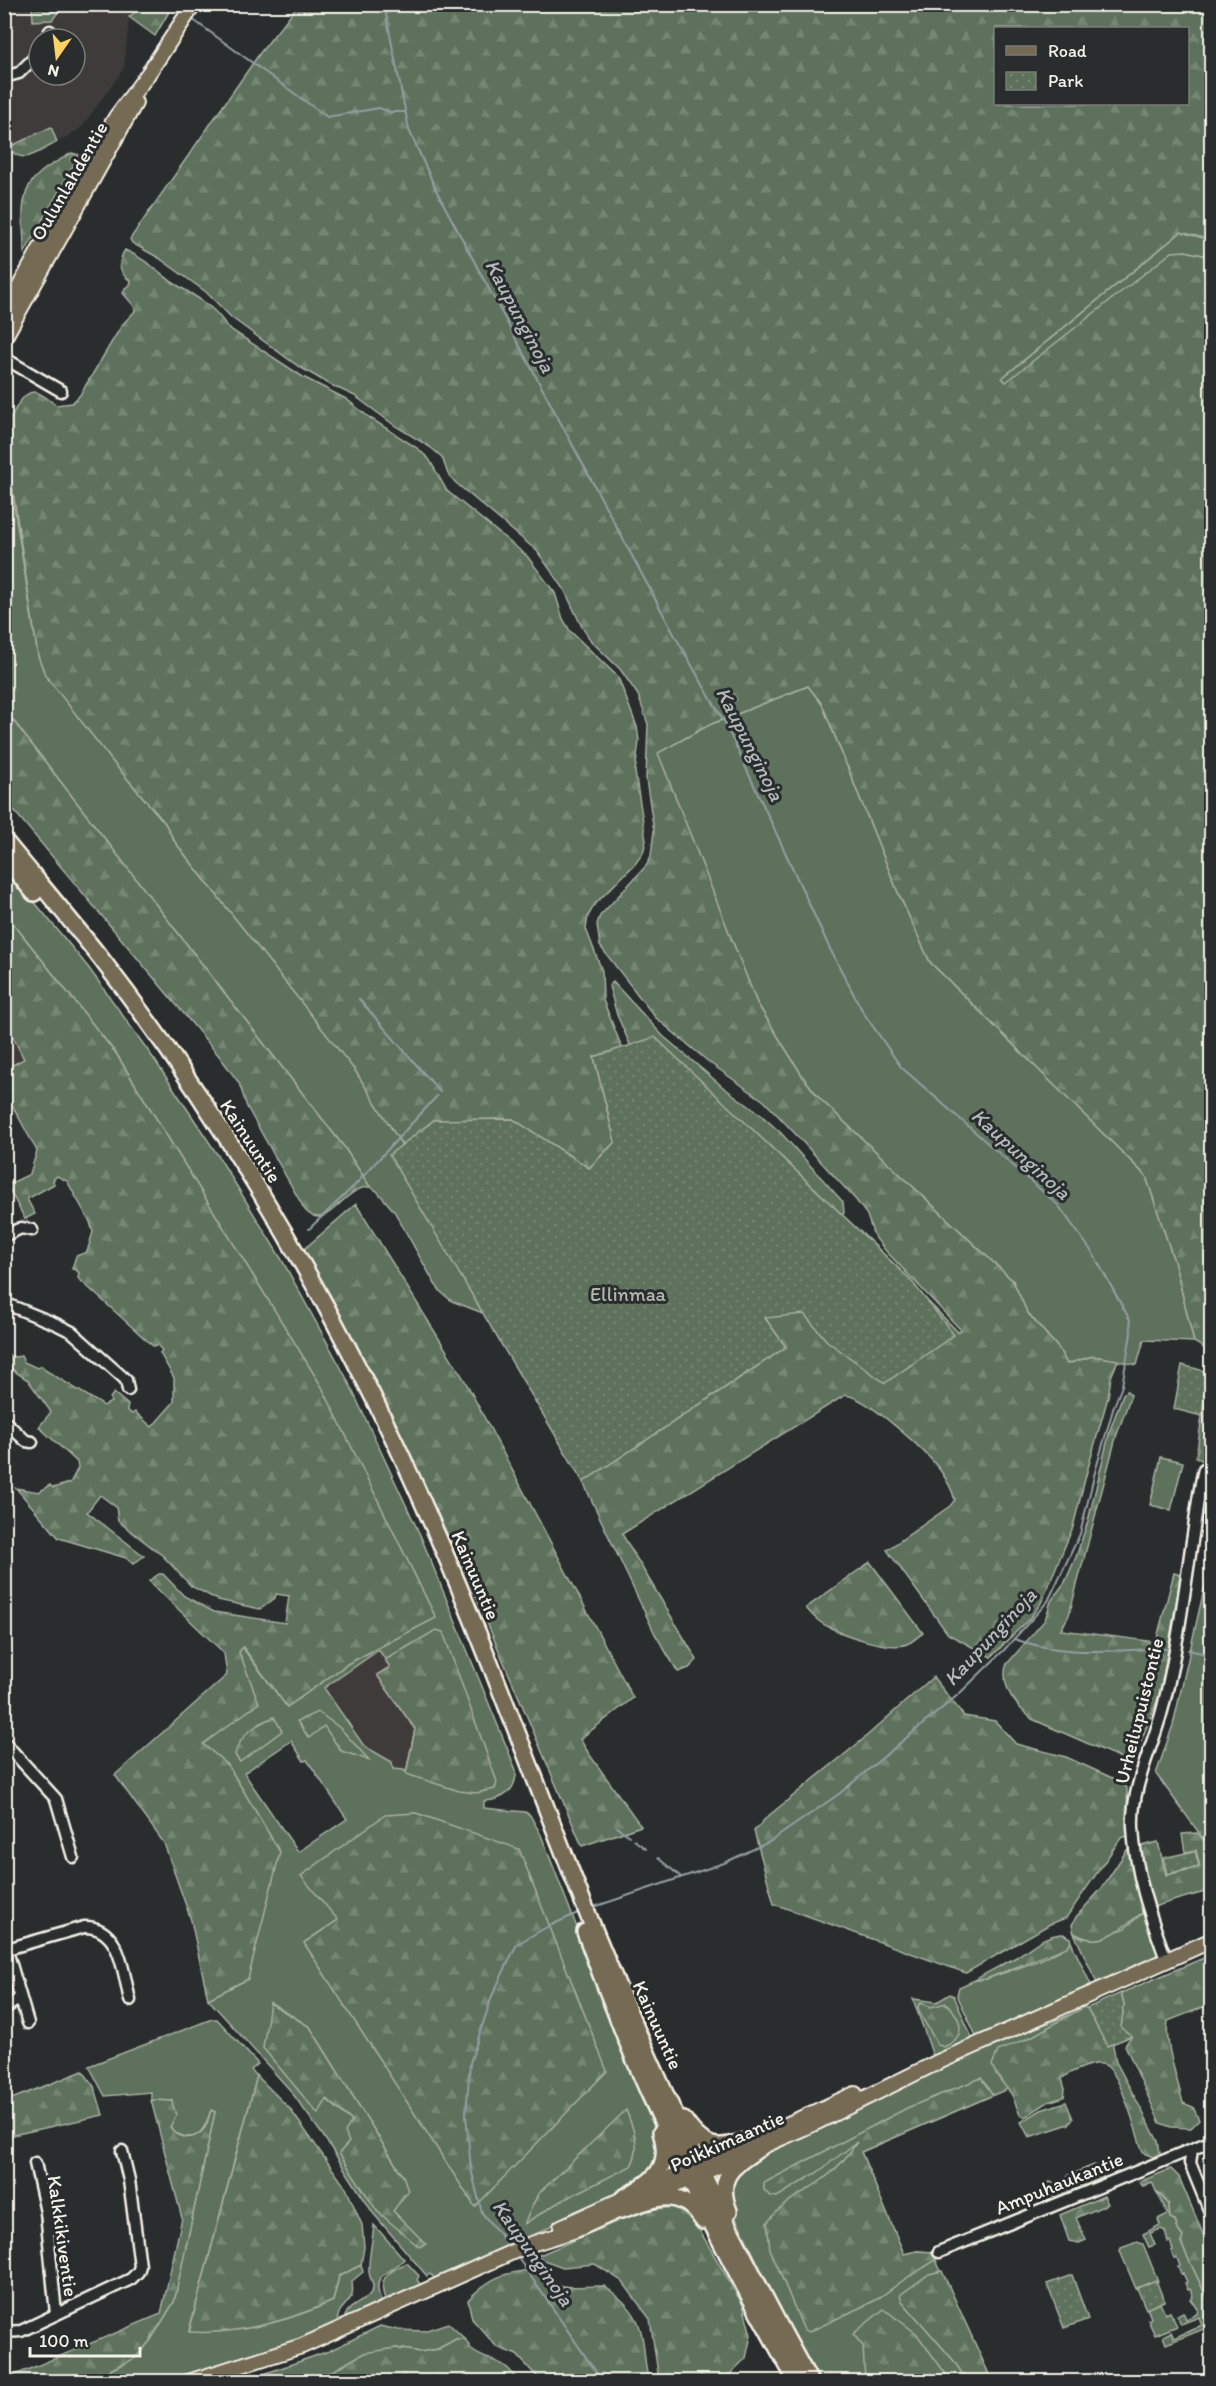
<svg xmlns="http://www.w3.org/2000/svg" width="1216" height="2386" font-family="Itim,sans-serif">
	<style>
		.built { fill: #3f3b3b; fill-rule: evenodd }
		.grass { fill: #5d715b; stroke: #a8b1a2; stroke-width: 1.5; fill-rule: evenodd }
		.forest { fill: url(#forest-firs); stroke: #a8b1a2; stroke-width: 1.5; fill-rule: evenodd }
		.park { fill: url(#park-dots); stroke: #a8b1a2; stroke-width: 1.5 }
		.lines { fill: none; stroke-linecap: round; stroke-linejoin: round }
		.stream { stroke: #949ea4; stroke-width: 2 }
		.minor-casing { stroke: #f4f1e8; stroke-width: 15 }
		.major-casing { stroke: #f4f1e8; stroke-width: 18 }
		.highway-casing { stroke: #f4f1e8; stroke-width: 20 }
		.minor { stroke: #2a2d2e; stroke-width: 10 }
		.major { stroke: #746b52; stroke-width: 14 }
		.highway { stroke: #746b52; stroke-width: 15 }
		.labels { text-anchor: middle; stroke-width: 6; stroke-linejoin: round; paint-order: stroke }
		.street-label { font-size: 20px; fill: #f4f1e8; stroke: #2a2d2e }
		.park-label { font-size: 20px; fill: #b0b7a9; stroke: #2a2d2e }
		.water-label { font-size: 21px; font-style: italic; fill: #b4b9bb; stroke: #2a2d2e }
	</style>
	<defs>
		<pattern id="forest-firs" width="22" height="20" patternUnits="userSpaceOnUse" patternTransform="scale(1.5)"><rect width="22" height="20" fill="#5d715b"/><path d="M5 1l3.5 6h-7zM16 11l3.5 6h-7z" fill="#758673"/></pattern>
		<pattern id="park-dots" width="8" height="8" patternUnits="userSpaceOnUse" patternTransform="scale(1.5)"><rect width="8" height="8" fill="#5d715b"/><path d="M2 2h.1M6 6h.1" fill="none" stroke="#758673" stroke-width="1.8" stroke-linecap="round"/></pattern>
	</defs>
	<rect width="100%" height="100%" fill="#2a2d2e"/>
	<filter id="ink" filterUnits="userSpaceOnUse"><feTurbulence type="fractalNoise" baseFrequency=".0167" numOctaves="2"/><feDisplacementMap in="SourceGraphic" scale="12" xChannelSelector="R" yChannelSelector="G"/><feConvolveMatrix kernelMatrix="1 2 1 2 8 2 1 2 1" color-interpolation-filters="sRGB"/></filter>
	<g filter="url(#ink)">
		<path class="built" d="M5 5H32L33 21 52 20 64 5H134L136 11 129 17 124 68 81 128 57 142 50 127 5 149ZM39 39H75V75H39Z
			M4 1021 24 1059 5 1069H4Z
			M379 1649 390 1667 377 1676 431 1753 424 1779 404 1773V1771L338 1753 311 1697Z"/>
		<path class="grass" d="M1181 232 1211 240V257L1185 251 1006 383 1002 378Z
			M4 444 38 656 113 762 165 823 175 842 357 1072 402 1145 410 1163 493 1317 452 1301 442 1293 435 1284 394 1211 377 1191 370 1187 344 1147 5 710Z
			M808 686 822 704 897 890 930 962 1146 1176 1175 1264 1194 1342 1144 1340 1137 1365 1093 1356 1067 1364 1059 1349 1027 1312 1013 1281 819 1098 803 1077 757 1003 657 753 709 725Z
			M4 865 88 967 154 1059 217 1154 282 1260 346 1377 421 1537 516 1770C517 1790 504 1800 484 1801V1808L525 1812 530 1815 541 1835 657 2133 659 2165 634 2186 575 2212 528 2239 438 2281 430 2274 427 2276 373 2213 324 2137 290 2090 208 1999 248 1979 228 1765 202 1744 258 1703 239 1652 242 1647 287 1707 349 1663 435 1618 321 1387 117 1055 5 913ZM379 1650 390 1667 377 1675 415 1729 406 1773 404 1770 393 1769 392 1762 364 1746 324 1688ZM291 1741 304 1761 307 1760 347 1819 298 1852 244 1773ZM338 1920 475 2206 305 1942ZM271 2003 310 2027 404 2178 393 2211 425 2244 377 2211 352 2121 326 2099 318 2113Z
			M1161 1457 1183 1462 1171 1510 1150 1505Z
			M1211 1559V1849L1156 1774 1173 1725Z
			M1145 1911 1159 1951 1157 1955 1097 1983 1074 1933 1083 1939 1124 1929Z
			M1071 1942 1091 1985 977 2038 957 1995 959 1987 975 1980 986 1979C1007 1971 1057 1957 1071 1942Z
			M950 1994 954 1996 973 2040 933 2056 913 1999 937 2002Z
			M1087 2008 1107 2046 861 2152 904 2254 917 2251 932 2252 992 2381H821L792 2332 729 2204 727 2185 746 2163 830 2125 904 2083 977 2051Z
			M212 2019H217L258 2064 251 2070 257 2076 189 2331C238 2335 288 2321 333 2301L339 2276 361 2265 363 2272 352 2281C352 2286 354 2292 351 2297 344 2309 338 2307 337 2324L273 2352 160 2381 86 2382 135 2358 150 2341 174 2302 215 2112 211 2110C206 2126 199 2143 180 2135 175 2133 171 2130 170 2125 169 2118 171 2108 172 2101L151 2100V2092L105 2096 89 2066Z
			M1156 2191 1169 2204 1170 2218 1175 2220 1178 2230 1183 2237 1181 2243 1211 2306V2332L1206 2328 1166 2344 1163 2336 1171 2332 1174 2338 1202 2325 1199 2317 1181 2324 1177 2315 1183 2312 1186 2319 1197 2314 1198 2309 1191 2299 1193 2297 1190 2289 1188 2290 1185 2283 1187 2282 1183 2273 1181 2274 1178 2267 1180 2266 1177 2258H1174L1171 2251 1173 2250 1170 2241 1168 2242 1165 2231 1161 2229 1150 2233 1155 2245 1149 2247 1143 2234 1160 2225 1158 2219 1168 2214Z
			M374 2225 404 2259C390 2276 370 2271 381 2301L349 2319 345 2316C350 2304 363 2303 370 2294 377 2286 370 2281 369 2272 368 2259 373 2238 374 2225Z
			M1137 2242 1143 2244 1158 2281 1137 2288V2291L1120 2251 1121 2248Z
			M407 2263 419 2276 417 2280 421 2285 428 2286 385 2299C377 2278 389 2271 407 2263Z
			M1160 2303 1165 2314 1170 2312 1177 2326 1155 2335 1148 2320 1151 2318 1147 2308Z
			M448 2323 465 2339H456L438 2349 420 2352 396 2348 315 2381 241 2382 329 2351 380 2326 398 2330 424 2331Z"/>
		<path class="forest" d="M32 5V4L64 5 52 20 33 21Z
			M134 5H173L155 36 129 17 136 11Z
			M298 5H1211V240L1181 232 1002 378 1006 382 1172 252 1185 251 1211 257V1352L1194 1342 1175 1264 1146 1176 930 962 897 890 822 704 808 686 709 725 658 753 757 1003 803 1077 819 1098 1013 1281 1027 1312 1059 1349 1067 1364 1093 1356 1118 1360 1111 1377 1108 1397 1086 1475 1073 1527 1041 1603 1030 1618 991 1657 948 1634 887 1550 950 1506 955 1500C952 1489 947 1480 940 1470 927 1452 866 1396 845 1395L622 1534 697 1660 689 1668 678 1672 655 1634 583 1482 786 1347 765 1318 908 1281 958 1332 961 1330 886 1251 874 1236 867 1215 856 1200 788 1126 764 1101 710 1063 655 1017 600 946 597 924 600 916 646 866 651 856 654 831 646 779 648 724 638 695 620 669 591 641 582 627 564 589 537 551 456 483 448 474 442 457 430 447 394 425 355 396 331 385 298 366 232 318 206 292 159 258 132 243 130 239 260 53ZM996 28H1188V104H996Z
			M51 127 57 142C42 150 20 168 9 147Z
			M72 153 79 155 24 254C25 227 15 193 40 173 49 165 62 159 72 153Z
			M125 250C145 259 155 269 172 282 192 295 215 305 227 327L303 377 346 399 370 418 417 448 429 459 447 491 527 556 555 593 563 619 570 631 618 677 637 727 639 741 635 772 646 841 643 853 635 864 595 904 588 916 586 929 602 971 603 1000 622 1048 594 1057 615 1142 589 1168 512 1119 434 1120 402 1145 356 1072 175 842 165 823 113 762 45 675 38 656 4 432C9 422 21 390 35 392 42 393 49 400 56 405L72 403 80 395 122 325 135 311 134 306 123 293 125 288 130 285 131 281C118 273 117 263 125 250Z
			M5 710 344 1147 370 1187C342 1186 328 1235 305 1210L247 1107 239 1083 220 1057 5 800Z
			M5 913 117 1055 322 1387 436 1618 349 1663 287 1707 243 1647 239 1652 259 1703 203 1744 228 1765 280 1852 248 1979 208 1999 191 1920 164 1843 115 1775 227 1675 224 1653 149 1581 159 1574H163L184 1596 214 1612 285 1623 289 1596 276 1594 275 1598 260 1609 218 1600 191 1586 163 1556 118 1521 116 1507 100 1495 87 1512 144 1556 133 1564 126 1558 59 1538 16 1488 39 1492 50 1485 53 1488 70 1483 78 1468 77 1462 39 1427 51 1412 28 1380 5 1365V1354L15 1357 21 1356 24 1362 37 1368 42 1366 45 1370 104 1406 111 1402 110 1398 114 1393 128 1405 127 1410 132 1414 135 1412 152 1427 174 1402V1378L160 1353 162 1350 157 1345 153 1346 78 1278 79 1273 76 1270 72 1269 76 1256 87 1252 93 1232 90 1222 67 1181 57 1176 53 1180 54 1184 27 1199 35 1214 25 1219 7 1185 30 1174 37 1151 5 1092V1069L24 1059 5 1021Z
			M613 982 663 1036 723 1087 760 1114 781 1133 843 1202 844 1213 841 1215 644 1076 617 1015 609 986Z
			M356 1204 464 1379 633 1698 580 1739 589 1754 641 1826 582 1846 460 1559 302 1251Z
			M1211 1356 1212 1455 1209 1464 1196 1457Z
			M1127 1391 1131 1395 1116 1437 1069 1615 1061 1630 1156 1642 1174 1573 1181 1575 1160 1694 1132 1763 1032 1719C1015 1705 1001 1688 1006 1665L1045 1620 1051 1601 1065 1582 1076 1557 1088 1521 1110 1430 1123 1394Z
			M870 1562 923 1633C918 1636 913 1642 907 1644 890 1651 847 1636 831 1628 820 1624 813 1616 806 1608Z
			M436 1630 443 1632 497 1782 495 1789 476 1793 459 1791 406 1774 415 1729 377 1675 390 1667 385 1660Z
			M933 1677 964 1716 995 1721 1016 1744 1066 1757 1121 1782 1127 1788 1128 1836 1121 1838 1066 1918 1050 1924 966 1973 774 1904 754 1831 767 1817 861 1741Z
			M318 1712 340 1728 369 1760 341 1751 324 1726 309 1738 297 1721Z
			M274 1717 282 1731 240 1762 235 1755C239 1735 256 1724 274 1717Z
			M416 1813 519 1849 607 2071 475 2207 304 1943 338 1920 301 1876 385 1815Z
			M1197 1833 1211 1849V1890C1193 1896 1159 1903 1144 1912 1121 1926 1104 1951 1074 1933L1072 1925 1076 1917 1102 1888 1127 1850 1158 1842 1166 1875 1200 1867 1196 1850 1185 1852 1182 1834Z
			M1063 1934 1070 1938 1071 1942 1067 1947 986 1979 975 1980C987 1972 1000 1966 1013 1959 1030 1949 1042 1935 1063 1934Z
			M1211 1955V2004L1168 2021C1164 2042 1178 2081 1183 2103L1193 2107 1199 2120 1191 2128 1171 2127 1160 2123 1125 2045 1132 2036 1121 2028 1124 2004 1121 1993Z
			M270 2003 310 2027 404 2178 408 2191 393 2211 426 2244 419 2247 377 2211 339 2153 349 2142 345 2132 352 2121 327 2099 318 2114 263 2048Z
			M921 2003 931 2007 946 2003C963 2019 967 2037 944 2047L938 2045 919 2012 918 2006Z
			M1084 2007 1092 2010 1112 2040 1116 2062 1158 2141 1160 2153 1153 2157 1143 2153C1136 2132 1123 2081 1108 2067 1101 2061 1089 2065 1082 2068 1074 2071 1067 2073 1062 2079L1065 2089 1064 2097 1048 2102 1025 2117 1020 2115 1012 2095 996 2074 992 2065 998 2051 1031 2037Z
			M83 2071 95 2088 103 2115 13 2135 5 2140V2099L14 2098Z
			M257 2076 290 2109 346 2188 362 2225 364 2247 361 2265 339 2276 333 2301C288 2321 238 2335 189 2332Z
			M981 2078 993 2095 861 2152 904 2254 917 2251 932 2252 936 2260 905 2279 876 2300 809 2332 804 2330 770 2249 767 2223C786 2199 799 2196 822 2180 836 2170 848 2156 857 2142L818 2172 777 2197 770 2196 764 2190V2183L907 2108Z
			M151 2100 172 2101 176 2115 170 2127C179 2140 194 2141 204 2129 208 2124 209 2116 211 2110L215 2112 174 2302 150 2341 135 2358 86 2381H5V2377L8 2378 161 2314 182 2218Z
			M1066 2102 1073 2119 1069 2124 1029 2137 1021 2122 1041 2110Z
			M626 2110C633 2129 642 2146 631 2166L559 2202 524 2224 538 2194Z
			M1094 2165 1099 2167 1103 2177 1101 2180 1058 2197 1052 2196 1046 2183 1051 2182 1057 2186H1060L1069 2175Z
			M1171 2169 1179 2177 1211 2253V2306L1181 2243 1183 2237 1178 2230 1175 2220 1170 2218 1169 2204 1156 2191 1152 2182 1143 2186 1139 2182Z
			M1104 2196 1108 2204 1076 2218 1086 2240 1079 2243 1069 2241 1060 2215Z
			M674 2207 693 2219 743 2305 751 2335 746 2358 730 2374 716 2381H662L658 2373 650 2319 622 2281 595 2264 563 2267 535 2257 641 2211Z
			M532 2270C564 2293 568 2286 604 2286 617 2295 634 2309 639 2325 646 2343 643 2363 649 2381H541L517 2355 497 2347 472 2319 468 2300C489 2278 502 2273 532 2270Z
			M942 2271 992 2381H967L954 2361 902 2301 900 2295 929 2274Z
			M884 2309 916 2333 951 2381H865L863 2346 853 2334Z
			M456 2339H465C467 2342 470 2348 473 2351 489 2363 506 2358 517 2381H315L364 2353 396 2348 420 2352 438 2349Z"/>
		<path class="park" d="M655 1037 910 1279 954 1335 885 1383 827 1341 804 1314 765 1318 786 1347 583 1482 389 1155 434 1120 513 1119 589 1168 615 1142 594 1057Z
			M1182 1365 1208 1372 1202 1416 1174 1409Z
			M1195 1851 1199 1866 1167 1874 1163 1858Z
			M1121 1993 1124 2004 1121 2028 1132 2036 1107 2046 1087 2008Z
			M1072 2275 1088 2319 1064 2328 1047 2284Z
			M1156 2280 1164 2301 1146 2309 1137 2288Z"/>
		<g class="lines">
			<path class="stream" d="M171 4 181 11
				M384 4 409 130 437 192 675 636 726 725 830 949 863 1012 901 1067 1058 1205 1092 1252 1130 1320 1131 1333 1122 1386 1114 1406 1095 1472 1080 1534 1048 1601 1004 1650 959 1694 839 1794 771 1841 724 1863 591 1908
				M192 19 327 117 379 108 390 112H405
				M359 999 440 1092
				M309 1229 354 1186 437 1096
				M1014 1639C1069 1658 1115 1649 1172 1649
				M1188 1650 1212 1655
				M617 1827 629 1836
				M634 1840 646 1849
				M658 1858 681 1877
				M511 2248 482 2213 471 2169 466 2115 470 2063 492 1996 517 1944 547 1927 580 1912
				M516 2255 603 2382"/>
			<g class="minor-casing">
				<path id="minor" d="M46 39 50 31
					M4 77 19 73 39 53
					M4 358 61 391
					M4 1236 21 1228 32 1230
					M4 1303 56 1324 72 1332 126 1380 128 1390
					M4 1421 26 1441 32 1442
					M4 1742 56 1799 73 1857
					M4 1940 28 2023
					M7 1949 84 1927C121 1926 123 1973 130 2000
					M1166 1959C1150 1916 1135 1873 1133 1827 1131 1784 1155 1744 1164 1703 1177 1650 1184 1595 1192 1541 1196 1517 1198 1493 1204 1469
					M4 2009 20 1998
					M1192 2150 1190 2163 1212 2217
					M35 2163 46 2212 56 2314
					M939 2252 1212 2141
					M4 2332 21 2331 131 2279 138 2272 140 2266 129 2180 122 2151
					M1209 2382 1212 2380"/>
			</g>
			<g class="major-casing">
				<path id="major" d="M4 315 69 196 116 117 148 74 194 4
					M4 338 135 103
					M649 2197 819 2121 936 2063 1212 1940
					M561 2227 855 2094
					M188 2382 302 2346 528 2245 576 2230 631 2205"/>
			</g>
			<g class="highway-casing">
				<path id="highway" d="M4 840C36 879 68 917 99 956 213 1103 315 1274 395 1442 469 1598 527 1762 591 1922 655 2079 728 2233 810 2382
					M4 857 34 893
					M585 1932C605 1986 625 2040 649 2093 694 2192 743 2288 797 2382
					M684 2120C709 2157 724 2147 761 2136
					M623 2198C652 2181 673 2170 661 2132
					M621 2210C655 2199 680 2185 703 2221
					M729 2211C715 2175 734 2166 761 2147"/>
			</g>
			<use href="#minor" class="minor"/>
			<use href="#major" class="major"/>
			<use href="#highway" class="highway"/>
		</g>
	</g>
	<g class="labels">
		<g class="street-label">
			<text transform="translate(69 181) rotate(-60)" y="7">Oulunlahdentie</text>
			<text transform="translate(251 1141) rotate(57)" y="7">Kainuuntie</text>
			<text transform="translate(476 1575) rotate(67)" y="7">Kainuuntie</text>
			<text transform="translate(1139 1711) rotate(-76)" y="7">Urheilupuistontie</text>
			<text transform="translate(658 2025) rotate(66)" y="7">Kainuuntie</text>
			<text transform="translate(727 2141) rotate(-24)" y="7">Poikkimaantie</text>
			<text transform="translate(1059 2183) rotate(-22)" y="7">Ampuhaukantie</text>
			<text transform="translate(63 2236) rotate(82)" y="7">Kalkkikiventie</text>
		</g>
		<g class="park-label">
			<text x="628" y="1301">Ellinmaa</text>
		</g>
		<g class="water-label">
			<text transform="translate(520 316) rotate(62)" y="7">Kaupunginoja</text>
			<text transform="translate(750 744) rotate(63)" y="7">Kaupunginoja</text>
			<text transform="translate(1021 1154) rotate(42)" y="7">Kaupunginoja</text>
			<text transform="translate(990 1637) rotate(-47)" y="7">Kaupunginoja</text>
			<text transform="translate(533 2253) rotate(55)" y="7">Kaupunginoja</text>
		</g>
	</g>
	<rect width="1216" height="2386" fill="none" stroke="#2a2d2e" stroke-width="24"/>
	<rect x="12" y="12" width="1192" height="2362" fill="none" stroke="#f4f1e8" stroke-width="2" filter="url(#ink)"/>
	<rect x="994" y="27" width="195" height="78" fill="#2a2d2e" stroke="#7b7b78" stroke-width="1.5"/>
	<rect x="1006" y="46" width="30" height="9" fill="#746b52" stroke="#7b7b78" stroke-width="1.5"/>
	<text x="1048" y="57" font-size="18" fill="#f4f1e8">Road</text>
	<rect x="1006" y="72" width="30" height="18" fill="url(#park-dots)" stroke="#7b7b78" stroke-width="1.5"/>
	<text x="1048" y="87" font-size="18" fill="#f4f1e8">Park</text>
	<g transform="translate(57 57) rotate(194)"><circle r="28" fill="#2a2d2e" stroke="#7b7b78" stroke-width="1.5"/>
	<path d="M0-4.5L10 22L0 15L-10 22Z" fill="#ffd166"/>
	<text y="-9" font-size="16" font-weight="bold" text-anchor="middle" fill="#f4f1e8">N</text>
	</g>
	<path d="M30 2347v9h110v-9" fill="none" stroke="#f4f1e8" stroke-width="3"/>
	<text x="39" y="2347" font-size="18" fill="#f4f1e8" stroke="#2a2d2e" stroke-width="4.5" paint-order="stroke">100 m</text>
</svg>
